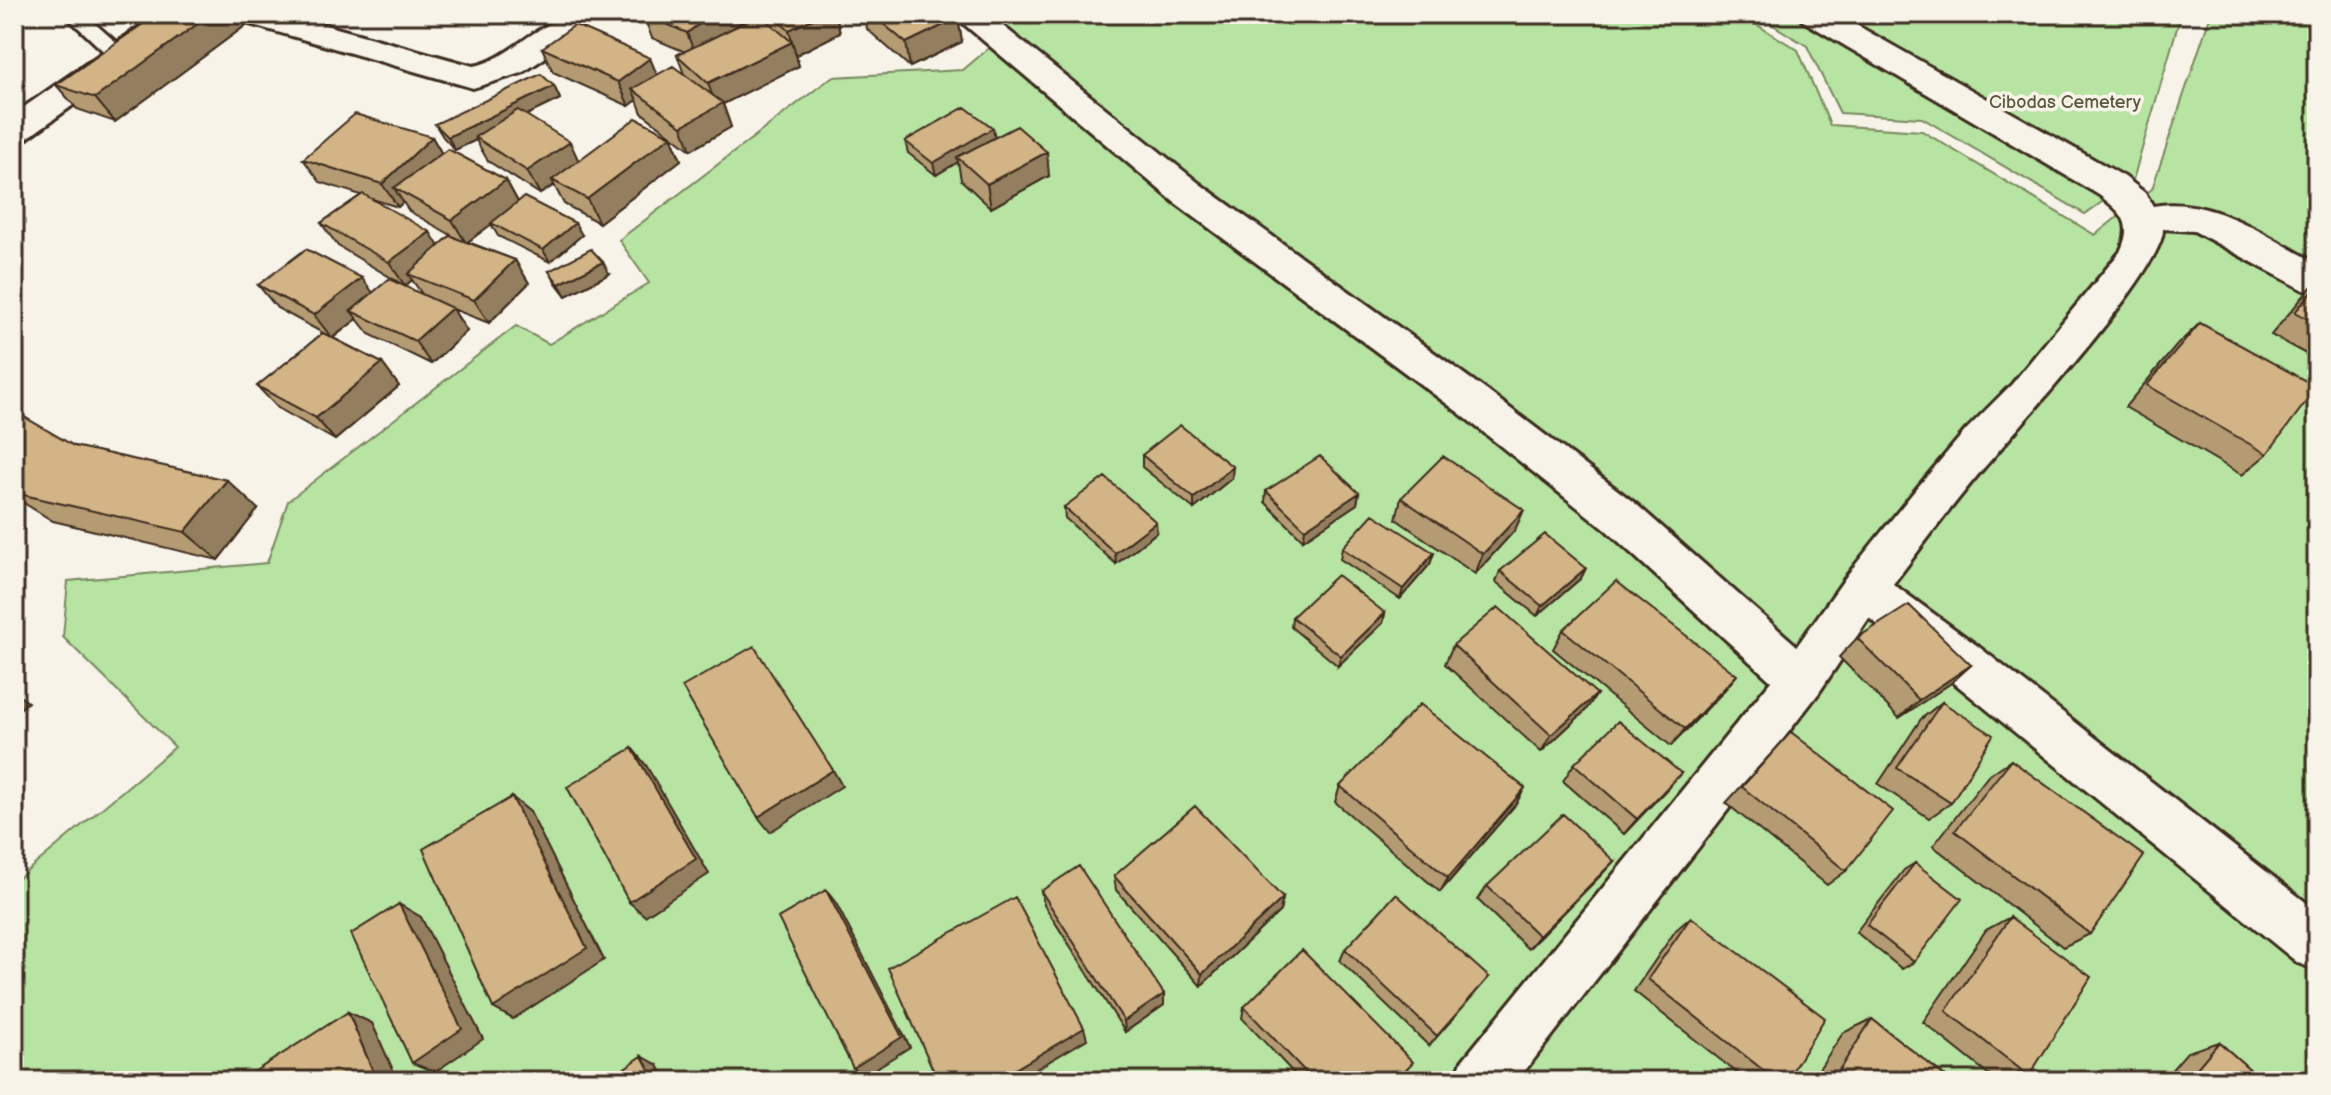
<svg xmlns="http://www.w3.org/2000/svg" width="2331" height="1095" font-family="'Balsamiq Sans',sans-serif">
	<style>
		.green { fill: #b7e4a2; stroke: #798760; stroke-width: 2 }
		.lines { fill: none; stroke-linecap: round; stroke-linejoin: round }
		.lane-casing { stroke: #3b2a1e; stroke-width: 6 }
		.street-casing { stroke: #3b2a1e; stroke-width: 6 }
		.secondary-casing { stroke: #3b2a1e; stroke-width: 6 }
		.lane { fill: #f7f3e8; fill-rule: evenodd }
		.street { fill: #f7f3e8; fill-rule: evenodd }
		.secondary { fill: #f7f3e8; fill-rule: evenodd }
		.wall { fill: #b59b73; stroke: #3b2a1e; stroke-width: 2; fill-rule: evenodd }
		.shaded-wall { fill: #937e5e; stroke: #3b2a1e; stroke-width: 2 }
		.building { fill: #d2b486; stroke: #3b2a1e; stroke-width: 2 }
		.labels { text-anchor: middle; stroke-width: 7; stroke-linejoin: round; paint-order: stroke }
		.far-park-label { font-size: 18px; fill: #5a583f; stroke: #f7f3e8 }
	</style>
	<rect width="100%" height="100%" fill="#f7f3e8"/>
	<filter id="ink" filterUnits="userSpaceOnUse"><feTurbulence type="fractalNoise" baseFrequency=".0125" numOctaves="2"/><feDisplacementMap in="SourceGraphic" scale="16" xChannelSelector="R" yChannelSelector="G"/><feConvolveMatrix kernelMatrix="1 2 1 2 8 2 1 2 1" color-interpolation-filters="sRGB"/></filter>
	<g filter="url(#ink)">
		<path class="green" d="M987 14H1739L1798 50 1830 125 1922 131 2095 235 2152 189 2211 14H2317V1081H14V882L175 747 63 637 68 581 267 563 288 501 516 326 549 344 649 283 619 240 832 77 963 70 1008 32Z
			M1755 14H2181L2133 180 2085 214 1922 118 1840 113 1807 46Z"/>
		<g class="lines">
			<g class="lane-casing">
				<path id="lane" d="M64 14H84L127 52 130 56 127 60H113Z"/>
			</g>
			<g class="street-casing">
				<path id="street" d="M234 14H286L473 66C510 61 543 13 575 21L580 28 555 51 522 73 473 88 239 21Z
					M952 14H988L1200 184 1486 390 1636 504 1797 646 1848 574 1912 494 1966 430 2012 384 2120 252C2134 222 2122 213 2099 195L1803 21 1798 14H1837L2125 177 2145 193 2153 206C2212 195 2267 237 2317 263V294L2304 290 2194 231 2163 229C2165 267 2026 418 1996 454 1959 495 1927 540 1893 584L1979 647 2317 911V970L2298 963 1947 677 1869 618 1818 694 1517 1081H1454L1462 1061 1771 681 1606 530 1458 412 1174 202Z"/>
			</g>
			<g class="secondary-casing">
				<path id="secondary" d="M158 14H195L190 21 26 139 14 142V114Z"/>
			</g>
			<use href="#lane" class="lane"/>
			<use href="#street" class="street"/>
			<use href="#secondary" class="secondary"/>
		</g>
		<path class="wall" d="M643 14 742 21 733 28 757 16V14H836L840 33 796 55 795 54 799 66 723 104 731 127 691 150 642 113 637 100 629 106 553 72 542 48 657 75 684 74 677 55 683 51 652 38Z
			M864 14H953L958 18 962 42 910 67 867 29Z
			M249 23 115 122 77 109 56 85Z
			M554 86 560 99 526 115 578 160 671 136 681 160 599 223 564 204 554 185 540 194 488 161 476 140 455 150 443 137 435 124Z
			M432 137 442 154 506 180 518 202 582 235 550 262 498 236 491 224 468 242 515 260 529 283 489 323 453 309 467 331 431 364 369 334 357 319 333 338 382 363 399 386 335 440 278 408 257 386 323 333 277 308 258 285 373 293 422 294 412 280 405 286 338 246 321 223 361 195 320 182 303 159ZM372 199 398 207 403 202 409 211 458 239 439 246Z
			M995 137 1049 176 991 208 961 180 958 162 936 175 908 153 905 141Z
			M549 271 609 274 566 296 556 283Z
			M2317 280V360L2271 335Z
			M2200 323 2267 454 2242 475 2125 407 2177 345Z
			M14 411 74 446 258 509 218 560 53 521 14 497Z
			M1142 455 1232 478 1194 509 1142 467Z
			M1266 491 1359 493 1357 504 1303 540 1265 502Z
			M1401 498 1515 530 1475 574 1396 519Z
			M1064 507 1157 532 1116 564 1065 518Z
			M1342 548 1434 553 1430 564 1400 599 1340 559Z
			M1586 568 1581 578 1537 616 1496 582 1500 571Z
			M1385 613 1383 623 1338 666 1291 627 1292 617Z
			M1563 630 1722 693 1671 746 1553 649Z
			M1857 638 1971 665 1951 683 1899 718 1839 657Z
			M1453 645 1597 694 1585 711 1541 752 1445 664Z
			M1942 702 1951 803 1929 818 1878 784 1921 719Z
			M1791 732 1846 871 1827 885 1726 803Z
			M2011 760 2090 934 2063 947 1933 846 1988 776Z
			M1574 764 1681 773 1624 834 1563 781Z
			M1340 786 1516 804 1440 892 1335 802Z
			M1614 861 1601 875 1528 949 1478 900 1487 886Z
			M1915 863 1914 962 1902 969 1856 932 1904 870Z
			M1114 876 1283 898 1280 911 1201 986 1116 890Z
			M1041 891 1164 994V1005L1125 1032 1044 905Z
			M1691 917 1786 1081H1747L1634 991 1676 930Z
			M2010 917 2029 1076 2015 1081H1997L1923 1022 1986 930Z
			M1345 949 1489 977 1429 1046 1340 961Z
			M1244 1007 1406 1071 1397 1081H1301L1242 1018Z
			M1872 1019 1951 1081H1811L1843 1033Z
			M2219 1042 2263 1081H2162L2187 1052Z"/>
		<path class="shaded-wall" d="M211 14H243L249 23 115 122 95 98Z
			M480 14H491L482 19Z
			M712 14H740L742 21 696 57 687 33Z
			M823 14H836L840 33 796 55 789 30Z
			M842 14H856L843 20Z
			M958 18 962 42 910 67 906 43Z
			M792 42 799 66 723 104 731 127 691 150 682 126 716 106 708 83Z
			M650 58 660 82 632 89 637 100 629 106 618 82Z
			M554 86 560 99 477 139 475 137 476 140 455 150 448 137Z
			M993 128 995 141 957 157 958 162 936 175 933 163Z
			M671 136 681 160 599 223 587 199Z
			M432 137 446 161 394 188 403 202 398 207 382 184Z
			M570 142 581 166 552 180 554 185 540 194 527 171Z
			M1047 152 1049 176 991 208 987 184Z
			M506 180 519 204 466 243 452 220Z
			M575 223 582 235 550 262 543 250Z
			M430 232 445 256 408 274 412 280 405 286 389 262Z
			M515 260 529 283 489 323 474 300Z
			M603 262 609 274 566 296 559 284Z
			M362 278 379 301 351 311 357 319 332 338 314 315Z
			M452 308 467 331 431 364 415 341Z
			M382 363 399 386 335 440 316 418Z
			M1233 467 1232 478 1194 509V498Z
			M227 480 258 509 218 560 185 532Z
			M1359 493 1357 504 1303 540 1305 529Z
			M1524 510 1515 530 1475 574 1483 554Z
			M1156 522 1157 532 1116 564 1115 553Z
			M1434 553 1430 564 1400 599 1403 589Z
			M1586 568 1581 578 1537 616 1542 606Z
			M1385 613 1383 623 1338 666 1341 656Z
			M1971 665 1951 683 1899 718 1919 700Z
			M1737 675 1722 693 1671 746 1685 729Z
			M14 692 28 702 14 714Z
			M1597 694 1585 711 1541 752 1551 735Z
			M632 748 646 765 709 874 645 916 629 902Z
			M833 770 842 786 770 832 758 817Z
			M1681 773 1667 789 1624 834 1637 819Z
			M1525 788 1516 804 1440 892 1448 878Z
			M512 797 530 812 604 960 513 1019 493 1008Z
			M1614 861 1601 875 1528 949 1539 936Z
			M826 890 836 903 910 1047 862 1077 853 1068Z
			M1283 898 1280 911 1201 986 1202 974Z
			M399 904 421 917 483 1039 435 1072 412 1063Z
			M1164 994V1005L1125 1032 1124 1021Z
			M348 1012 372 1023 398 1081H377Z
			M1084 1028 1087 1039 1016 1081H995Z
			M642 1056 658 1065 666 1081H655Z"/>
		<path class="building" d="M157 14H211L95 98 56 85Z
			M644 14H712L687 33Z
			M770 14H823L789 30Z
			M872 14H953L958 18 906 43Z
			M760 15 792 42 708 83 677 55Z
			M575 25 650 58 618 82 542 48Z
			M673 66 723 103 682 126 632 89Z
			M541 74 554 86 448 137 435 124Z
			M965 107 993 128 933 163 905 141Z
			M518 110 570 142 527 171 475 137Z
			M355 114 432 137 382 184 303 159Z
			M636 118 671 136 587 199 552 180Z
			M1017 126 1047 152 987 184 957 157Z
			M448 149 506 180 452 220 394 188Z
			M363 194 430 232 389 262 321 223Z
			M524 197 575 223 543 250 491 223Z
			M450 236 515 260 474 300 408 274Z
			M306 249 362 278 314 315 258 285Z
			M591 249 603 262 559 284 549 271Z
			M389 279 452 308 415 341 351 311Z
			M2317 286V324L2295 312Z
			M2200 323 2317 387 2267 454 2147 385Z
			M323 333 382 363 316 418 257 386Z
			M14 411 74 446 227 480 185 532 15 493 14 492Z
			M1180 425 1233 467 1194 498 1142 455Z
			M1320 456 1359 493 1305 529 1266 491Z
			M1443 456 1524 510 1483 554 1401 498Z
			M1105 477 1156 522 1115 553 1064 507Z
			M1373 514 1434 553 1403 589 1342 548Z
			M1545 534 1586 568 1542 606 1500 571Z
			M1337 575 1385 613 1341 656 1292 617Z
			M1616 581 1737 675 1685 729 1563 630Z
			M1909 605 1971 665 1919 700 1857 638Z
			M1498 607 1597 694 1551 735 1453 645Z
			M754 646 833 770 758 817 682 687Z
			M1942 702 1993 735 1951 803 1897 768Z
			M1420 704 1525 788 1448 878 1340 786Z
			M1618 721 1681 773 1637 819 1574 764Z
			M1791 732 1893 811 1846 871 1742 787Z
			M632 748 696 859 629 902 567 787Z
			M2011 760 2144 856 2090 934 1955 831Z
			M512 797 587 948 493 1008 423 849Z
			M1195 806 1283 898 1202 974 1114 876Z
			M1563 814 1614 861 1539 936 1487 886Z
			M1915 863 1962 899 1914 962 1867 925Z
			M1079 866 1164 994 1124 1021 1041 891Z
			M826 890 902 1037 853 1068 778 918Z
			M1396 894 1489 977 1437 1036 1345 949Z
			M1015 897 1084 1028 995 1081H938L888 968Z
			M399 904 462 1029 412 1063 351 934Z
			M1691 917 1825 1018 1786 1081H1777L1648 979Z
			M2010 917 2091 977 2029 1076 1946 1011Z
			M1302 950 1413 1062 1395 1081H1314L1244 1007Z
			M348 1012 377 1081H258L254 1072Z
			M1872 1019 1951 1081H1832Z
			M2219 1042 2263 1081H2186Z
			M642 1056 655 1081H606Z"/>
	</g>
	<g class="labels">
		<g class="far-park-label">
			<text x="2065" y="108">Cibodas Cemetery</text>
		</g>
	</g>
	<rect width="2331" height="1095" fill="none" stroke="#f7f3e8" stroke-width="48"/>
	<rect x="24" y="24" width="2283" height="1047" fill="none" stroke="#3b2a1e" stroke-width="3" filter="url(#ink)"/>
</svg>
